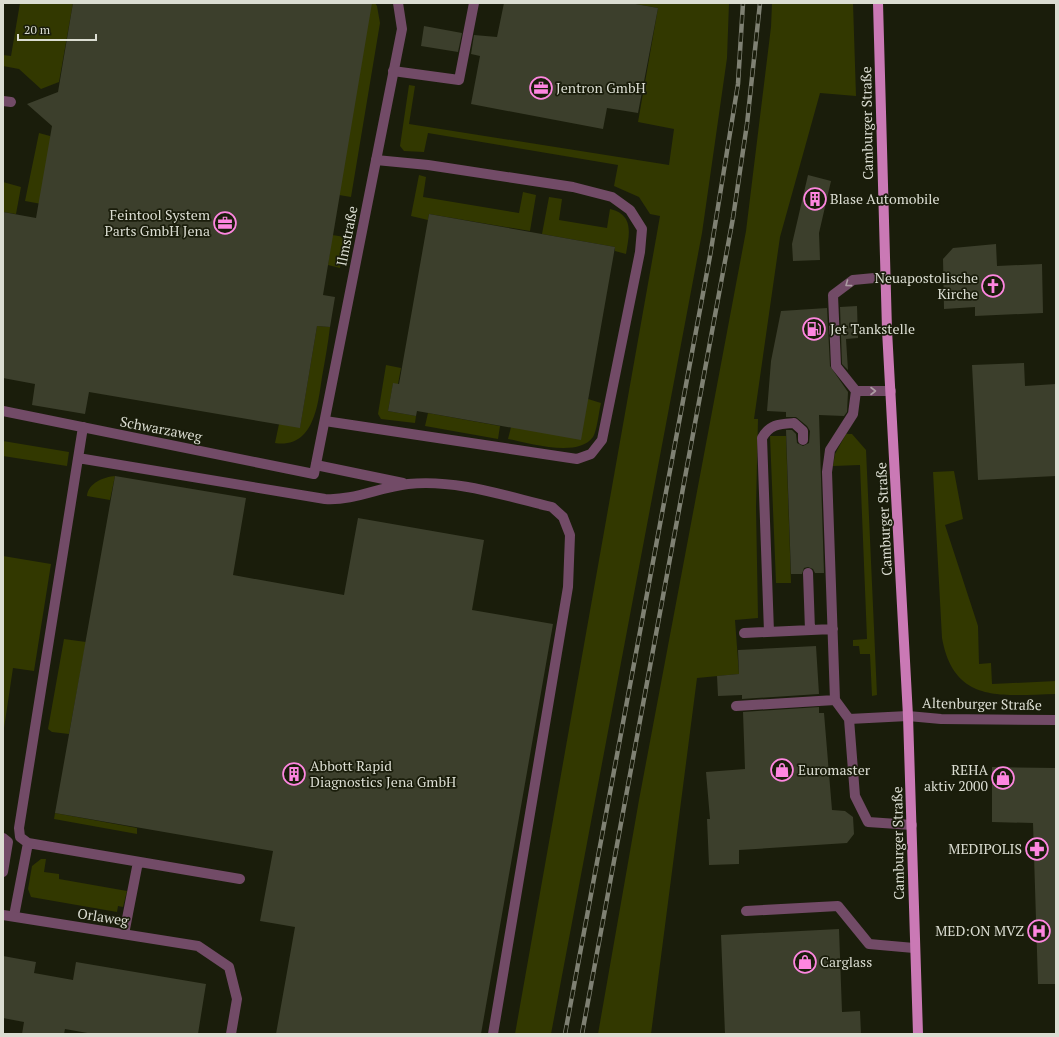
<svg xmlns="http://www.w3.org/2000/svg" width="1059" height="1037" font-family="'PT Serif',serif">
	<style>
		.green { fill: #323800 }
		.building { fill: #3c3f2c }
		.lines { fill: none; stroke-linecap: round; stroke-linejoin: round }
		.service { stroke: #724b67; stroke-width: 10 }
		.minor { stroke: #724b67; stroke-width: 10 }
		.primary { stroke: #ca79b5; stroke-width: 10 }
		.rail-casing { stroke: #7f8173; stroke-width: 4.5 }
		.rail { stroke: #1a1d0b; stroke-width: 3; stroke-dasharray: 9; stroke-linecap: butt }
		.oneway { stroke: #ac9ba2 }
		.labels { text-anchor: middle; stroke-width: 3.5; stroke-linejoin: round; paint-order: stroke }
		.poi-label { font-size: 14px; fill: #dbddd2; stroke: #1a1d0b; text-anchor: start }
		.street-label { font-size: 14px; fill: #dbddd2; stroke: #1a1d0b }
	</style>
	<rect width="100%" height="100%" fill="#1a1d0b"/>
	<path class="green" d="M20 3H73L59 82 41 89 19 69 3 66V55L11 56Z
		M363 3H375L377 6 380 23 351 197 339 195Z
		M630 3H729L727 58 702 233 551 1034H515L660 216 650 214 639 197 614 186 618 165 428 133 424 152 404 151 400 146 409 85 415 86 409 124 669 165 674 129 638 122 658 8Z
		M772 3H853L856 96 820 93 780 237 754 419H758L756 507 758 618 735 620 739 674 697 678 651 1034H598L639 800 746 231 771 27Z
		M39 133 50 136 58 207 25 201Z
		M419 175 426 177 423 197 519 213 523 192 536 195 530 231 429 214 428 220 411 216Z
		M3 182 21 187 16 214 3 212Z
		M549 197 562 199 559 220 607 228 610 209C635 215 629 235 626 254L615 251V247L542 234Z
		M332 235 345 237 340 268 328 265Z
		M317 326 330 327C328 344 325 360 322 377 318 404 314 449 275 443L279 424 300 427Z
		M386 365 401 368 398 384H393L388 411 416 416 415 423 381 419 378 414Z
		M588 399 601 403C599 411 597 431 593 437 578 458 530 443 508 439L511 427Z
		M428 413 500 426 498 439 425 426Z
		M846 434H852L866 450 877 695 872 696 870 654H860L859 646H853V640L867 639 860 465 833 466 835 454Z
		M770 436H786L791 583H776Z
		M3 441 69 452 67 466 3 456Z
		M954 471 963 519 945 525 978 626 979 664 991 663 992 684 1056 681V694C1003 695 954 705 942 638L933 472Z
		M115 476 110 500 87 496C88 483 104 477 115 476Z
		M3 556 51 564 34 671 13 668 3 735Z
		M64 639 86 642 69 734 52 732 48 729Z
		M55 813 137 828V834L54 819Z
		M41 859H46L44 872 59 874V879L127 891 123 907 118 906 117 912 31 897 28 889 32 866Z"/>
	<path class="building" d="M73 3H372L323 295 335 297 330 327 317 326 300 428 89 392 85 414 32 405 35 384 3 378V212L36 218 52 126 27 104 58 92Z
		M504 3H630L658 8 638 113 607 108 603 129 471 104 480 56 471 54 474 35 497 37Z
		M424 26 462 33 458 52 421 46Z
		M808 175 831 181 819 233 820 260 793 261 792 244Z
		M429 214 615 247 581 440 417 411 416 416 388 411 393 383 399 384Z
		M996 244 997 266 1042 264 1043 313 975 316V307L944 309 943 259 953 248Z
		M857 306 858 338 846 339 848 370 842 364 840 307Z
		M827 308 830 366 848 392 847 412 844 416 819 415 824 573H815L813 569 808 567 804 568 802 574H791L786 430H792L796 434 797 443 803 446 809 443 810 431 807 426 796 417H786V412L767 411 771 361 781 311Z
		M1024 363 1025 386 1056 384V476L978 480 972 365Z
		M115 476 246 498 233 575 344 595 358 518 484 540 472 610 553 624 481 1034H276L295 927 260 921 273 851 55 813Z
		M816 646 819 694 742 699V695L718 696 717 676 739 674 738 650Z
		M819 707V713H824L832 810 845 811 853 817 854 834 847 843 739 850V864L709 865 707 819H710L706 772 745 769 743 712Z
		M992 767 1056 768V984H1038L1033 823 992 822Z
		M839 929 842 1012 860 1011 861 1034H725L721 935Z
		M3 956 36 962 34 973 73 980 76 962 206 984 198 1034H93L65 1029 64 1034H22L24 1022 3 1018Z"/>
	<g class="lines">
		<path class="service" d="M393 71 459 80 474 3
			M3 101 11 102
			M885 277 853 280 833 295 836 366 856 391 853 414 830 450 827 472 835 700 849 719 855 796 868 822 912 825
			M856 391H891
			M325 421 577 459 591 454 602 440 640 252 642 229 630 210 612 197 573 187 428 165 376 160
			M83 427 19 828 20 837 28 843 240 879
			M78 458 325 499C353 501 380 487 408 484 457 479 505 496 552 507L563 517 570 535 568 587 493 1034
			M316 465 403 483
			M808 573 810 630
			M769 632 762 438C770 424 779 424 794 423L803 431V440
			M744 633 833 629
			M736 706 835 700
			M849 719 908 716
			M3 838 8 842 3 872
			M746 911 838 906 869 944 914 948
			M14 916 28 843
			M124 934 138 862"/>
		<path class="minor" d="M3 411 314 474 402 29 398 3
			M908 716 941 719 1056 720
			M3 915 198 946 229 967 237 999 231 1034"/>
		<path class="primary" d="M878 3 887 330 908 716 918 1034"/>
		<g class="rail-casing">
			<path id="rail" d="M565 1034 710 256 738 84 743 3
				M582 1034 733 218 747 124 760 3"/>
		</g>
		<use href="#rail" class="rail"/>
	</g>
	<defs><path id="oneway-chevron" d="M-2-3.5L2.5 0L-2 3.5" fill="none" stroke-width="1.6" stroke-linecap="round" stroke-linejoin="round"/></defs>
	<g class="oneway">
		<use href="#oneway-chevron" transform="translate(848 284) rotate(144)"/>
		<use href="#oneway-chevron" transform="translate(873 391)"/>
	</g>
	<defs>
		<g id="office-ring" transform="scale(1.15)"><circle r="9.5" fill="#1a1d0b" stroke="#fe86e0" stroke-width="1.5"/><path d="M-6-3h4V-5.5h4V-3h4V5H-6ZM-1-4.5V-3h2v-1.5ZM-6 0V1H6V0Z" fill="#fe86e0"/></g>
		<g id="building-ring" transform="scale(1.15)"><circle r="9.5" fill="#1a1d0b" stroke="#fe86e0" stroke-width="1.5"/><path d="M-4-6H4V6H1V3H-1V6H-4ZM-2.5-4.3h1.7v1.8h-1.7ZM.8-4.3h1.7v1.8H.8ZM-2.5-1h1.7V.8h-1.7ZM.8-1h1.7V.8H.8Z" fill="#fe86e0"/></g>
		<g id="church-ring" transform="scale(1.15)"><circle r="9.5" fill="#1a1d0b" stroke="#fe86e0" stroke-width="1.5"/><path d="M-1.2-6h2.4v3.5h3.3v2.4h-3.3V6h-2.4V-.1h-3.3v-2.4h3.3Z" fill="#fe86e0"/></g>
		<g id="fuel-ring" transform="scale(1.15)"><circle r="9.5" fill="#1a1d0b" stroke="#fe86e0" stroke-width="1.5"/><path d="M-5.5-6h7V0h2V4h1.3V-2.5L3-4.5l.8-.8L6-3V5H2.5V1h-1V6h-7ZM-4.2-4.7v3.2H.2V-4.7Z" fill="#fe86e0"/></g>
		<g id="shop-ring" transform="scale(1.15)"><circle r="9.5" fill="#1a1d0b" stroke="#fe86e0" stroke-width="1.5"/><path d="M-5-2.5h2.3a2.7 3.5 0 0 1 5.4 0H5L5.5 6h-11ZM-1.5-2.5h3a1.5 2.3 0 0 0-3 0Z" fill="#fe86e0"/></g>
		<g id="pharmacy-ring" transform="scale(1.15)"><circle r="9.5" fill="#1a1d0b" stroke="#fe86e0" stroke-width="1.5"/><path d="M-2-6h4v4h4v4h-4v4h-4v-4h-4v-4h4Z" fill="#fe86e0"/></g>
		<g id="hospital-ring" transform="scale(1.15)"><circle r="9.5" fill="#1a1d0b" stroke="#fe86e0" stroke-width="1.5"/><path d="M-5-5h3v3.5h4V-5h3V5h-3V1.5h-4V5h-3Z" fill="#fe86e0"/></g>
	</defs>
	<g fill-rule="evenodd">
		<use href="#office-ring" x="541" y="88"/>
		<use href="#building-ring" x="815" y="199"/>
		<use href="#office-ring" x="225" y="223"/>
		<use href="#church-ring" x="993" y="286"/>
		<use href="#fuel-ring" x="814" y="329"/>
		<use href="#shop-ring" x="782" y="770"/>
		<use href="#building-ring" x="294" y="774"/>
		<use href="#shop-ring" x="1003" y="778"/>
		<use href="#pharmacy-ring" x="1037" y="849"/>
		<use href="#hospital-ring" x="1039" y="931"/>
		<use href="#shop-ring" x="805" y="962"/>
	</g>
	<g class="labels">
		<g class="poi-label">
			<text x="556" y="93">Jentron GmbH</text>
			<text x="830" y="204">Blase Automobile</text>
			<text x="210" y="220" text-anchor="end">Feintool System<tspan x="210" dy="16">Parts GmbH Jena</tspan></text>
			<text x="978" y="283" text-anchor="end">Neuapostolische<tspan x="978" dy="16">Kirche</tspan></text>
			<text x="830" y="334">Jet Tankstelle</text>
			<text x="310" y="771">Abbott Rapid<tspan x="310" dy="16">Diagnostics Jena GmbH</tspan></text>
			<text x="798" y="775">Euromaster</text>
			<text x="988" y="775" text-anchor="end">REHA<tspan x="988" dy="16">aktiv 2000</tspan></text>
			<text x="1022" y="854" text-anchor="end">MEDIPOLIS</text>
			<text x="1024" y="936" text-anchor="end">MED:ON MVZ</text>
			<text x="820" y="967">Carglass</text>
		</g>
		<g class="street-label">
			<text transform="translate(867 123) rotate(-91)" y="5">Camburger Straße</text>
			<text transform="translate(347 236) rotate(-79)" y="5">Ilmstraße</text>
			<text transform="translate(161 429) rotate(11)" y="5">Schwarzaweg</text>
			<text transform="translate(884 519) rotate(-93)" y="5">Camburger Straße</text>
			<text transform="translate(982 704) rotate(1)" y="5">Altenburger Straße</text>
			<text transform="translate(898 843) rotate(-91)" y="5">Camburger Straße</text>
			<text transform="translate(103 917) rotate(9)" y="5">Orlaweg</text>
		</g>
	</g>
	<rect width="1059" height="1037" fill="none" stroke="#dbddd2" stroke-width="8"/>
	<path d="M18 34v6h78v-6" fill="none" stroke="#dbddd2" stroke-width="2"/>
	<text x="24" y="34" font-size="12" fill="#dbddd2" stroke="#1a1d0b" stroke-width="3" paint-order="stroke">20 m</text>
</svg>
